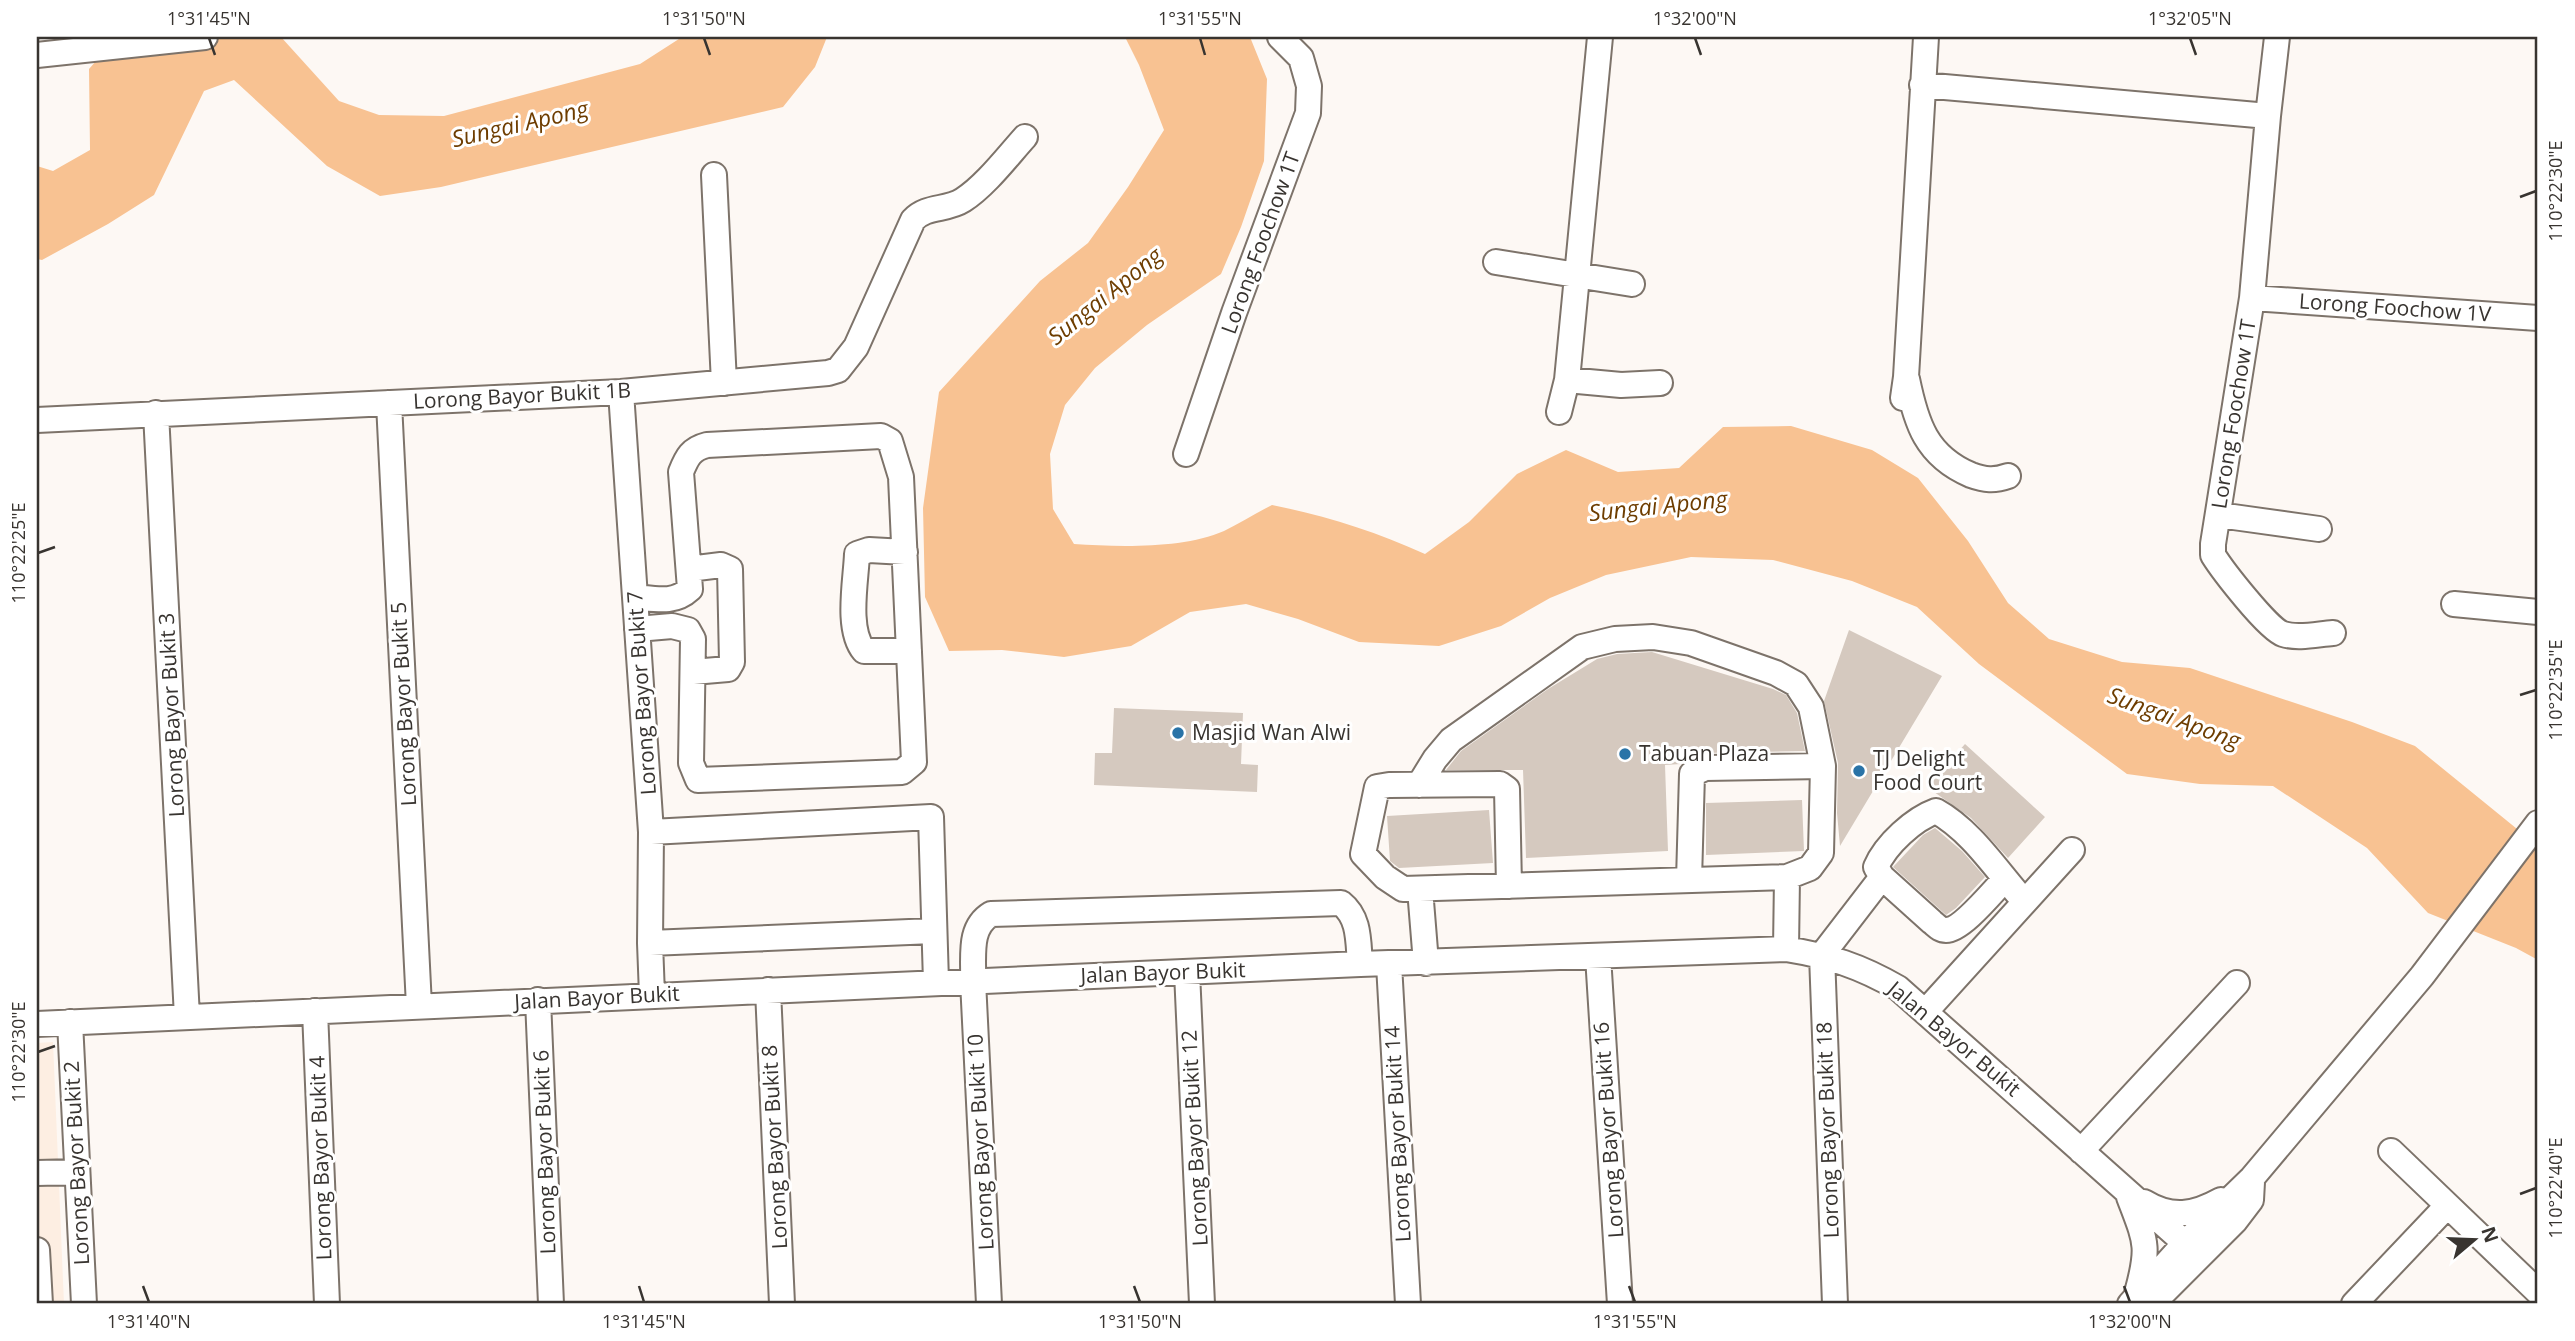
<svg xmlns="http://www.w3.org/2000/svg" width="2575" height="1341" font-family="'Open Sans',sans-serif">
	<style>
		.built { fill: #fdeee2 }
		.water { fill: #f8c292 }
		.building { fill: #d5c9bf }
		.lines { fill: none; stroke-linecap: round; stroke-linejoin: round }
		.minor-casing { stroke: #7d736a; stroke-width: 28 }
		.minor { stroke: #fff; stroke-width: 24 }
		.ticks { fill: none; stroke: #383430; stroke-width: 2.5 }
		.poi-dot { fill: #2973a7; stroke: #fff; stroke-width: 2.5 }
		.labels { text-anchor: middle; stroke-width: 6; stroke-linejoin: round; paint-order: stroke }
		.street-label { font-size: 21px; fill: #383430; stroke: #fff }
		.poi-label { font-size: 21px; fill: #383430; stroke: #fff; text-anchor: start }
		.water-label { font-size: 23px; font-style: italic; fill: #6e3d00; stroke: #fff }
		.neatline { fill: none; stroke: #383430; stroke-width: 2.5 }
		.ticks-label { font-size: 18px; text-anchor: middle; fill: #383430 }
	</style>
	<rect width="100%" height="100%" fill="#fdf8f4"/>
	<path class="built" d="M53 1042 64 1304H37V1043Z"/>
	<path class="water" d="M117 37H281L339 101 379 115 444 116 640 64 682 37H827L815 67 783 107 441 187 380 196 327 166 234 80 204 91 154 195 108 224 42 260 37 259V166L53 171 90 150 89 69Z
		M1125 37H1250L1267 79 1264 161 1241 227 1221 274 1147 325 1095 368 1065 405 1050 454 1053 509 1074 544C1118 547 1183 549 1224 531 1240 523 1256 513 1272 505 1327 516 1374 531 1425 554L1469 522 1517 474 1566 450 1618 472 1679 468 1723 427 1791 426 1872 450 1918 478 1968 541 2008 603 2049 639 2122 662 2190 668 2352 722 2415 746 2538 846V960L2516 948 2428 913 2367 848 2273 786 2200 784 2127 774 1979 664 1917 607 1852 581 1773 560 1691 557 1606 575 1550 598 1501 626 1439 646 1359 642 1298 619 1246 604 1190 612 1131 646 1064 657 1002 650 949 651 925 597 923 508 939 392 1040 281 1088 243 1128 187 1164 130 1139 65Z"/>
	<path class="building" d="M1849 630 1942 676 1840 846 1837 813 1838 763 1824 701Z
		M1652 652 1773 689 1786 695 1797 713 1805 751 1705 753 1681 764 1665 765 1668 851 1526 858 1523 770H1446L1461 751 1548 689 1597 659 1617 654Z
		M1114 708 1243 713 1241 764 1258 765 1257 792 1094 785 1095 753H1112Z
		M1965 744 2045 817 2008 858 1971 818 1927 787Z
		M1802 800 1804 851 1706 855V803Z
		M1489 810 1493 863 1399 868 1390 861 1387 816Z
		M1935 828 1962 851 1985 877 1956 908 1946 915 1893 867 1923 835Z"/>
	<g class="lines">
		<g class="minor-casing">
			<path id="minor" d="M2277 37 2268 116 2252 298 2213 544V555C2223 571 2268 629 2283 634 2298 639 2318 634 2333 633
				M37 55 205 37
				M1922 85 2268 116
				M714 175 724 383
				M1496 262 1632 284
				M2252 298 2538 318
				M1907 379C1916 423 1926 456 1971 475 1985 480 1994 481 2008 476
				M1567 380 1621 385 1660 383
				M621 392 651 832 650 943 652 995
				M1903 398 1906 377 1926 37
				M389 403 419 1006
				M1559 412 1567 380 1600 37
				M156 413 187 1017
				M37 420 621 392 828 373 838 370 856 347 913 220C927 205 946 211 963 200 985 186 1007 157 1025 137
				M1186 454 1234 313 1308 113 1309 86 1301 58 1280 37
				M2219 515 2319 529
				M905 552 869 550 857 554C856 581 846 629 864 651H909
				M689 569 721 565 730 569 732 662 728 669 693 672
				M635 597C656 599 674 604 690 589L681 472C687 457 691 449 707 445L881 436 890 441 901 477 914 762 902 772 698 780 691 763 693 639 688 630 672 626 637 629
				M2454 604 2538 612
				M1419 785 1435 759 1451 740 1582 647 1615 639 1653 637 1691 643 1776 673 1796 684 1811 707 1823 766 1821 853 1810 868 1787 877 1403 889 1385 877 1363 854 1377 787 1389 785 1500 784 1507 789 1509 886
				M651 832 931 817 936 982
				M2005 879C1993 891 1962 930 1946 930 1940 930 1937 926 1932 922L1882 877 1876 867C1886 844 1914 819 1936 811 1972 831 1997 871 2024 901
				M1689 880 1692 774 1705 768 1823 766
				M1420 889 1426 963
				M650 943 933 931
				M1786 949 1787 877
				M1598 956 1620 1304
				M1389 964 1408 1304
				M1187 972 1202 1304
				M768 990 782 1304
				M538 1000 551 1304
				M315 1011 327 1304
				M1926 1011 2072 850
				M70 1022 84 1304
				M37 1024 1360 964 1786 949C1829 956 1860 966 1898 988L2185 1243
				M2081 1151 2237 983
				M2391 1151 2538 1292
				M37 1173 77 1172
				M2129 1197C2146 1242 2150 1246 2137 1293
				M2144 1202C2172 1219 2194 1215 2221 1200
				M37 1250 40 1304
				M989 1304 973 981C974 956 968 928 991 914L1341 903C1360 918 1358 941 1360 964
				M1835 1304 1822 955 1882 877
				M2130 1304 2185 1243 2252 1178 2422 976 2538 823
				M2152 1304 2235 1221 2251 1200 2252 1182
				M2354 1304 2447 1206"/>
		</g>
		<use href="#minor" class="minor"/>
	</g>
	<path class="ticks" d="M209 38 215 55M704 38 710 55M1200 38 1205 55M1695 38 1701 55M2190 38 2196 55M2520 197 2536 191M38 553 55 547M2520 695 2536 690M38 1052 55 1046M2520 1194 2536 1188M143 1286 149 1302M639 1286 644 1302M1134 1286 1140 1302M1629 1286 1635 1302M2124 1286 2130 1302"/>
	<g class="poi-dot">
		<circle cx="1178" cy="733" r="7"/>
		<circle cx="1625" cy="754" r="7"/>
		<circle cx="1859" cy="771" r="7"/>
	</g>
	<g class="labels">
		<g class="street-label">
			<text transform="translate(1261 243) rotate(-70)" y="7">Lorong Foochow 1T</text>
			<text transform="translate(2395 308) rotate(4)" y="7">Lorong Foochow 1V</text>
			<text transform="translate(522 396) rotate(-3)" y="7">Lorong Bayor Bukit 1B</text>
			<text transform="translate(2234 414) rotate(-81)" y="7">Lorong Foochow 1T</text>
			<text transform="translate(642 693) rotate(-94)" y="7">Lorong Bayor Bukit 7</text>
			<text transform="translate(404 704) rotate(-93)" y="7">Lorong Bayor Bukit 5</text>
			<text transform="translate(172 715) rotate(-93)" y="7">Lorong Bayor Bukit 3</text>
			<text transform="translate(1163 973) rotate(-2)" y="7">Jalan Bayor Bukit</text>
			<text transform="translate(597 998) rotate(-3)" y="7">Jalan Bayor Bukit</text>
			<text transform="translate(1954 1039) rotate(40)" y="7">Jalan Bayor Bukit</text>
			<text transform="translate(1609 1130) rotate(-94)" y="7">Lorong Bayor Bukit 16</text>
			<text transform="translate(1828 1130) rotate(-92)" y="7">Lorong Bayor Bukit 18</text>
			<text transform="translate(1398 1134) rotate(-93)" y="7">Lorong Bayor Bukit 14</text>
			<text transform="translate(1195 1138) rotate(-93)" y="7">Lorong Bayor Bukit 12</text>
			<text transform="translate(981 1142) rotate(-93)" y="7">Lorong Bayor Bukit 10</text>
			<text transform="translate(775 1147) rotate(-93)" y="7">Lorong Bayor Bukit 8</text>
			<text transform="translate(545 1152) rotate(-92)" y="7">Lorong Bayor Bukit 6</text>
			<text transform="translate(321 1158) rotate(-92)" y="7">Lorong Bayor Bukit 4</text>
			<text transform="translate(77 1163) rotate(-93)" y="7">Lorong Bayor Bukit 2</text>
		</g>
		<g class="poi-label">
			<text x="1192" y="740">Masjid Wan Alwi</text>
			<text x="1639" y="761">Tabuan Plaza</text>
			<text x="1873" y="766">TJ Delight<tspan x="1873" dy="24">Food Court</tspan></text>
		</g>
		<g class="water-label">
			<text transform="translate(520 124) rotate(-13)" y="8">Sungai Apong</text>
			<text transform="translate(1105 296) rotate(-39)" y="8">Sungai Apong</text>
			<text transform="translate(1658 506) rotate(-6)" y="8">Sungai Apong</text>
			<text transform="translate(2174 718) rotate(20)" y="8">Sungai Apong</text>
		</g>
	</g>
	<rect width="2575" height="1341" fill="none" stroke="#ffffff" stroke-width="77"/>
	<g transform="translate(2474 1240) rotate(71)" stroke="#ffffff" stroke-width="5" paint-order="stroke">
	<path d="M0-5L12 26L0 18L-12 26Z" fill="#383430"/>
	<text y="-10" font-size="19" font-weight="bold" text-anchor="middle" fill="#383430">N</text>
	</g>
	<rect x="38" y="38" width="2498" height="1264" class="neatline"/>
	<g class="ticks-label">
		<text x="209" y="25">1°31'45"N</text>
		<text x="704" y="25">1°31'50"N</text>
		<text x="1200" y="25">1°31'55"N</text>
		<text x="1695" y="25">1°32'00"N</text>
		<text x="2190" y="25">1°32'05"N</text>
		<text transform="translate(2556 191) rotate(-90)" y="6">110°22'30"E</text>
		<text transform="translate(19 553) rotate(-90)" y="6">110°22'25"E</text>
		<text transform="translate(2556 690) rotate(-90)" y="6">110°22'35"E</text>
		<text transform="translate(19 1052) rotate(-90)" y="6">110°22'30"E</text>
		<text transform="translate(2556 1188) rotate(-90)" y="6">110°22'40"E</text>
		<text x="149" y="1328">1°31'40"N</text>
		<text x="644" y="1328">1°31'45"N</text>
		<text x="1140" y="1328">1°31'50"N</text>
		<text x="1635" y="1328">1°31'55"N</text>
		<text x="2130" y="1328">1°32'00"N</text>
	</g>
</svg>
